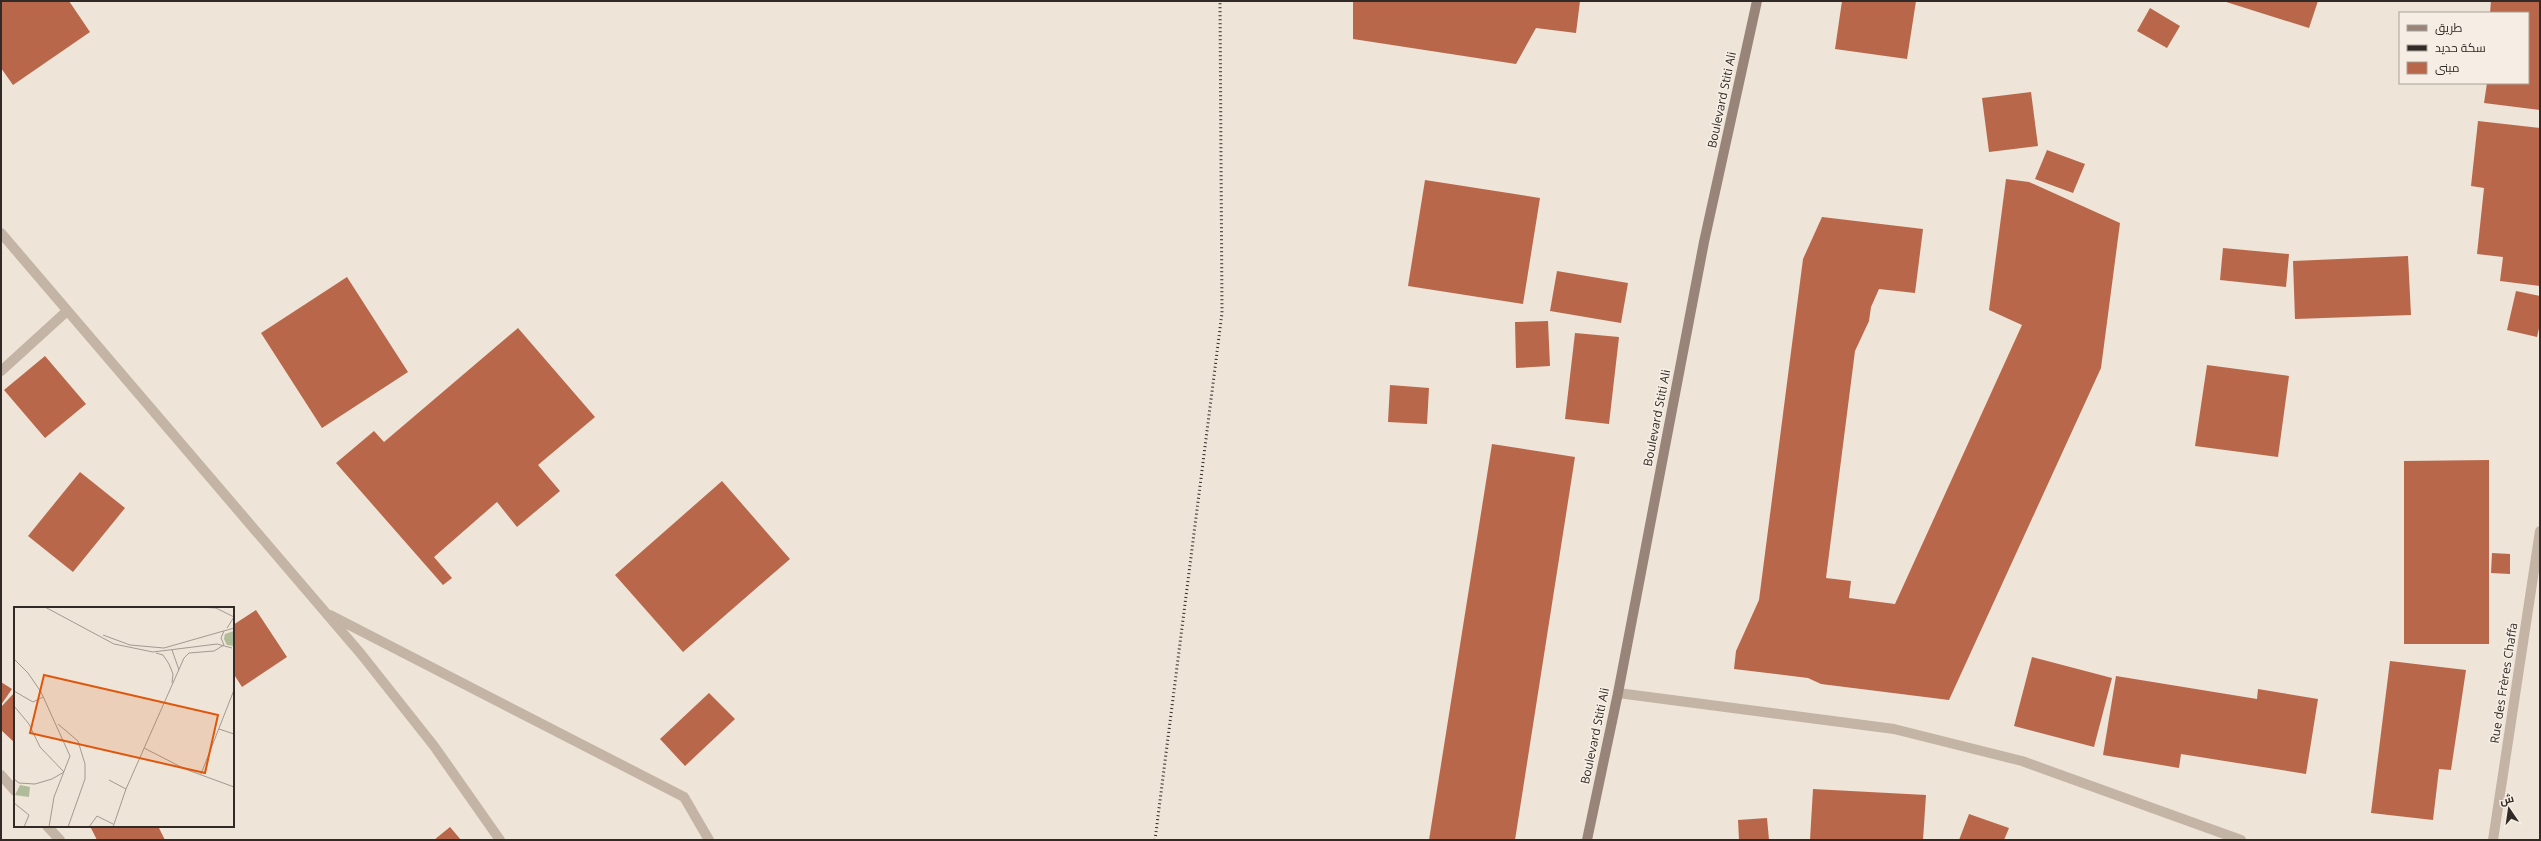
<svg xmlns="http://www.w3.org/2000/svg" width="2541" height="841" font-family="'Open Sans',Cairo,sans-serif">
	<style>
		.building { fill: #b9674b }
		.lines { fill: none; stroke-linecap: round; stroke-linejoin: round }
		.street { stroke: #c4b4a6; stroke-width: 10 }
		.secondary { stroke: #988478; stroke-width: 10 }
		.rail { stroke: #312a26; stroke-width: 3; stroke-dasharray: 1 3; stroke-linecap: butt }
		.labels { text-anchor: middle; stroke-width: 3.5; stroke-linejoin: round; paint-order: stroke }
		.street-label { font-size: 12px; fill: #312a26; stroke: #f6eee4 }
		.inset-road { fill: none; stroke: #a29a91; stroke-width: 1 }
		.view { fill: #df570d; fill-opacity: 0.15; stroke: #df570d; stroke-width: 2 }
		.inset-edge { fill: none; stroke: #312a26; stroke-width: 2 }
	</style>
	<rect width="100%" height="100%" fill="#eee4d8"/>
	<path class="building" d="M1 1H69L90 32 13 85 1 68Z
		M1353 1H1580L1576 33 1536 28 1516 64 1353 39Z
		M1842 1H1916L1907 59 1835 49Z
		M2223 1H2318L2309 28Z
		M2491 1H2540V110L2484 103 2487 83H2528V13H2490Z
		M2150 8 2180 26 2167 48 2137 31Z
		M2031 92 2038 146 1989 152 1982 98Z
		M2478 121 2540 128V286L2500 281 2503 257 2477 254 2484 188 2471 186Z
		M2047 150 2085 164 2073 193 2035 179Z
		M2006 179 2029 182 2120 223 2101 368 1949 700 1821 684 1808 678 1734 669 1736 651 1759 600 1803 259 1822 217 1923 229 1915 293 1879 289 1871 307 1869 321 1855 351 1826 578 1851 581 1849 598 1895 604 2022 325 1989 310Z
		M1425 180 1540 198 1523 304 1408 286Z
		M2223 248 2289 254 2286 287 2220 280Z
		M2408 256 2411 315 2295 319 2293 261Z
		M1557 271 1628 283 1621 323 1550 311Z
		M347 277 408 372 322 428 261 333Z
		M2516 291 2540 296V324L2537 337 2507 330Z
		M1548 321 1550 366 1516 368 1515 322Z
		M518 328 595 417 538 465 560 491 517 527 497 502 434 557 452 578 443 585 336 463 374 431 384 442Z
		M1575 333 1619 337 1609 424 1565 419Z
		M45 356 86 404 45 438 4 390Z
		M2207 365 2289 376 2278 457 2195 446Z
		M1390 385 1429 388 1427 424 1388 422Z
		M1492 444 1575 457 1515 840H1429Z
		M2489 460V644H2404V461Z
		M80 472 125 508 73 572 28 536Z
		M722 481 790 559 683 652 615 575Z
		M2492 553 2510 554V574L2491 573Z
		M256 610 287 657 242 687 233 673V625Z
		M2032 657 2112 678 2094 747 2014 726Z
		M2390 661 2466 670 2451 770 2439 769 2433 820 2371 813Z
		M2116 676 2257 699 2258 689 2318 699 2306 774 2181 754 2179 768 2103 755Z
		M1 682 12 689 1 705Z
		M15 692V743L1 730V707Z
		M709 693 735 719 685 766 660 739Z
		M1813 789 1926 795 1923 840H1810Z
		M1969 814 2009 828 2004 840H1959Z
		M1767 818 1769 840H1739L1738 820Z
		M90 826H158L165 840H97Z
		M450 827 461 840H434Z"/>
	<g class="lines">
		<path class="street" d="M1 233 361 654 434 746 500 840
			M1 371 67 311
			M330 615 684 797 709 840
			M1618 693 1894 729 2022 761 2241 840
			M1 775 15 791
			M47 826 60 840
			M2493 840 2540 531"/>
		<path class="secondary" d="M1587 840 1618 693 1704 242 1757 1"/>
		<path class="rail" d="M1155 840 1222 313 1220 1"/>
	</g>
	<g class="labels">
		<g class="street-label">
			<text transform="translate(1722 100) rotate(-78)" y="4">Boulevard Stiti Ali</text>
			<text transform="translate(1657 418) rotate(-79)" y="4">Boulevard Stiti Ali</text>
			<text transform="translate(2504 683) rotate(-81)" y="4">Rue des Frères Chaffa</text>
			<text transform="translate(1595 736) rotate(-78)" y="4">Boulevard Stiti Ali</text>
		</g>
	</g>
	<g transform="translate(14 607)">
		<rect width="220" height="220" fill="#eee4d8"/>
		<path d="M220 24V39L213 38 210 32 211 27ZM6 178 16 180 15 190 1 188Z" fill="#b0bb9a"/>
		<path class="inset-road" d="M31 0 100 37M184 0 202 1 220 10M213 21 220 10M210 24 207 31 210 38M89 28 116 38 150 41 220 21M100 37 139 45 203 37 218 41M158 43 165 63M142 46 149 48 155 57 159 67 158 76M0 52 14 66 27 85 56 149 40 190 35 220M0 84 19 95 29 90M0 99 15 117 26 140 50 165 38 172 21 177 5 176 0 172M44 117 64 134 71 157V172L54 220M205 122 220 127M130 141 171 162 220 180M187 167 220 83M95 173 112 182M0 196 15 208 10 220M75 220 83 209 99 217M99 220 112 182 170 51 175 46 200 44 210 38"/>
		<path class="view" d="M30 68 204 108 191 166 16 126Z"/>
		<rect width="220" height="220" class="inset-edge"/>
	</g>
	<rect width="2541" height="841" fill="none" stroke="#312a26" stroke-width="4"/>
	<rect x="2399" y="12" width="130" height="72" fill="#f6eee4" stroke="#a7a098"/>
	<rect x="2407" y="25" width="20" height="6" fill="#988478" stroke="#a7a098"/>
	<text x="2435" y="32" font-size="12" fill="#312a26">طريق</text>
	<rect x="2407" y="45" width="20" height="6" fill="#312a26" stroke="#a7a098"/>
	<text x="2435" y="52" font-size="12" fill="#312a26">سكة حديد</text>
	<rect x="2407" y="62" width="20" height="12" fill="#b9674b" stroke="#a7a098"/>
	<text x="2435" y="72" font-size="12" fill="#312a26">مبنى</text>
	<g transform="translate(2509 809) rotate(347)" stroke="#f6eee4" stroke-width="3" paint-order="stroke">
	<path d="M0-3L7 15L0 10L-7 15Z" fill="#312a26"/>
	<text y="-6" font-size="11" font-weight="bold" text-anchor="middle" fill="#312a26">ش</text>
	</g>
</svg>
